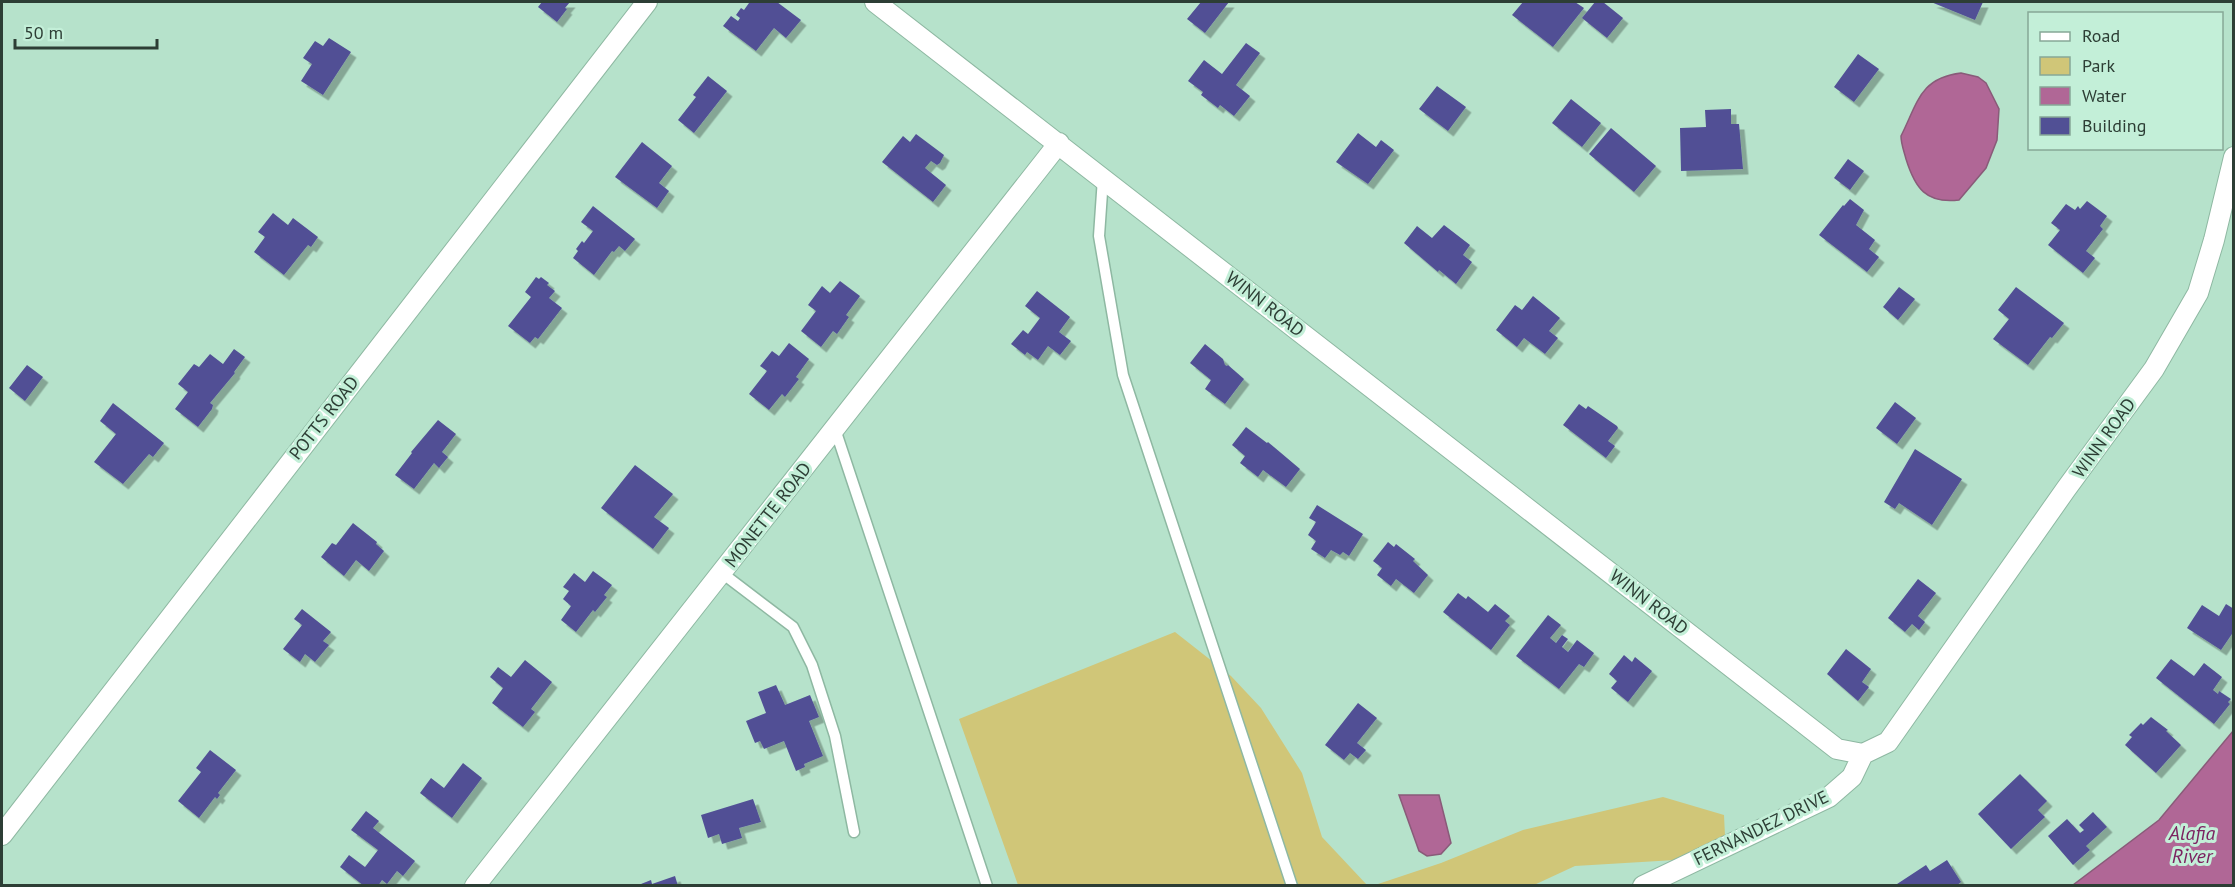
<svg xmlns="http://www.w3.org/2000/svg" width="2235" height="887" font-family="'PT Sans',sans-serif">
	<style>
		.green { fill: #d0c678 }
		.water { fill: #b06796; stroke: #895b79; stroke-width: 1.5 }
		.building { fill: #515095; filter: url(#shadow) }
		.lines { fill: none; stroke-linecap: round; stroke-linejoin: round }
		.service-casing { stroke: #8eb8a2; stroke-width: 13 }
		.minor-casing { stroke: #8eb8a2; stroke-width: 22 }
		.service { stroke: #fff; stroke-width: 10 }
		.minor { stroke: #fff; stroke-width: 20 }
		.labels { text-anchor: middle; stroke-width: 6; stroke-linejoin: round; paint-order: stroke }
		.street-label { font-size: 18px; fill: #2d3e35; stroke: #c3efd8 }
		.water-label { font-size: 20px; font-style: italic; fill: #7c2361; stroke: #c3efd8 }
	</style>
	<defs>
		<filter id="shadow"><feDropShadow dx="5.5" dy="5.5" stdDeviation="0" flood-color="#0004"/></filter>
	</defs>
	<rect width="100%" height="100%" fill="#b6e2cb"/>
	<path class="green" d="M1175 632 1231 676 1261 708 1302 773 1322 837 1367 885H1018L959 719Z
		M1663 797 1724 815 1725 836 1675 860 1575 866 1534 885H1375L1441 863 1523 830Z"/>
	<path class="water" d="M1961 73 1978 77 1986 83 1999 109 1997 140 1986 168 1959 200C1926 204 1915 188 1906 159 1904 151 1901 144 1901 136 1918 102 1920 78 1961 73Z
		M2233 731V885H2073L2159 820Z
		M1399 795H1439L1451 843 1441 854 1427 856 1419 851Z"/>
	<path class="building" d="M542 2H570L565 8 567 9 557 22 538 7Z
		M746 2H777L801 20 786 38 774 28 756 51 723 26 731 16 738 21 740 18 736 15 741 8 744 10 749 3Z
		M1201 2H1229L1205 33 1187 19Z
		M1523 2H1575L1584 8 1553 47 1512 15Z
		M1595 2H1603L1623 18 1607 38 1582 18Z
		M1931 2H1983L1975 20Z
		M329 38 351 52 323 95 301 81 312 64 303 58 315 41 323 46Z
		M1246 43 1260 53 1236 85 1250 96 1234 116 1220 105 1218 108 1201 95 1203 92 1188 81 1204 60 1222 74Z
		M1858 54 1879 69 1854 102 1834 87Z
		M708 76 727 91 694 133 678 120 696 97 693 95Z
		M1437 86 1466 107 1448 131 1419 109Z
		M1571 99 1601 123 1582 147 1552 123Z
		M1731 109V124H1739L1743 169 1681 171 1680 128 1706 127 1705 110Z
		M1611 128 1656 166 1634 192 1589 154Z
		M1358 133 1376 147 1381 140 1394 150 1368 184 1336 162Z
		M916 134 944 155 940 163 937 165 931 161 925 168 946 185 933 202 882 162 903 136 910 142Z
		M642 142 672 166 659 183 669 191 657 208 615 177Z
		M1848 159 1864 171 1850 190 1834 178Z
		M1850 199 1864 210 1856 225 1875 240 1869 249 1879 257 1867 272 1819 235 1843 205 1844 206Z
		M2087 201 2107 216 2100 226 2103 229 2086 251 2095 258 2083 273 2048 245 2060 230 2051 223 2066 204 2075 210 2078 206 2080 209Z
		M593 206 635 239 625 251 619 246 614 252 612 251 594 275 573 258 578 251 576 249 582 241 584 243 593 231 581 222Z
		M273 213 288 225 293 218 318 237 311 247 308 245 284 275 254 252 265 237 258 232Z
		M1444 225 1470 245 1463 255 1472 262 1456 284 1439 270 1438 272 1404 243 1417 226 1432 238Z
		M536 277 539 279 541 277 549 283 547 285 555 291 549 298 562 308 538 339 535 337 530 343 508 326 531 297 525 292Z
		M840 281 860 296 846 315 849 317 837 334 833 331 821 347 801 331 816 311 808 305 822 286 830 293Z
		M1899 287 1915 299 1898 320 1883 307Z
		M2016 287 2064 323 2052 338 2050 337 2028 365 1993 339 2009 319 1998 310Z
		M1037 291 1070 317 1059 332 1071 341 1060 355 1048 346 1038 360 1027 352 1025 355 1011 344 1023 330 1028 334 1040 318 1025 306Z
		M1533 296 1560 318 1549 331 1558 338 1545 354 1524 338 1517 347 1496 330 1515 305 1522 310Z
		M789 343 809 359 796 377 799 379 785 397 782 394 769 410 749 394 767 371 760 366 772 351 779 356Z
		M1205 344 1223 359 1225 365 1227 366 1228 365 1244 379 1225 404 1205 389 1211 380 1190 363Z
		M234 349 245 357 234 372 235 373 210 403 213 405 212 409 198 427 175 409 188 392 178 384 194 364 199 367 210 354 223 364Z
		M27 365 43 377 25 401 9 388Z
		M1895 402 1916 418 1897 444 1876 428Z
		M113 403 164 443 153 457 149 454 123 484 94 462 116 434 100 421Z
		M1579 404 1586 409 1588 406 1617 426 1618 428 1608 441 1615 446 1606 458 1563 425Z
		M438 420 456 434 442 452 448 457 439 468 434 463 414 489 395 475 412 453 411 452Z
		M1246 427 1267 443 1268 442 1300 469 1286 487 1263 470 1258 477 1240 463 1245 456 1232 445Z
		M1915 449 1962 479 1932 525 1899 503 1895 509 1884 502Z
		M635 465 673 494 654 517 669 528 653 549 601 508Z
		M1317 505 1363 534 1349 556 1343 552 1340 555 1331 550 1325 558 1311 549 1316 541 1308 535 1316 522 1309 518Z
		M353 523 377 542 376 544 384 551 369 571 356 560 344 576 321 557 332 543 336 545Z
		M1388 542 1394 547 1396 544 1415 559 1413 561 1428 575 1414 593 1396 579 1391 586 1377 575 1382 568 1373 561Z
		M593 571 612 585 604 595 607 597 595 612 593 610 576 632 561 620 571 606 563 599 569 591 563 587 574 573 585 582Z
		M1918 579 1936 593 1918 616 1925 622 1919 630 1912 624 1905 632 1888 618Z
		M1458 593 1466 599 1468 596 1488 612 1495 604 1510 616 1505 621 1510 625 1491 650 1443 612Z
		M2226 604 2234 609V631L2221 650 2187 628 2202 605 2219 616Z
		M302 609 331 632 323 641 329 645 315 662 305 654 300 662 283 649 302 625 294 619Z
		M1548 615 1561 625 1550 638 1556 643 1562 635 1568 639 1562 647 1568 652 1577 640 1594 653 1584 667 1579 664 1559 689 1516 656Z
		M1846 649 1871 669 1862 682 1869 687 1858 701 1827 674Z
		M1624 655 1632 662 1635 657 1652 671 1628 702 1611 688 1617 681 1609 674Z
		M2171 659 2194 676 2204 663 2222 677 2213 690 2218 694 2219 691 2231 699 2228 702 2230 704 2214 724 2156 678Z
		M525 660 552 682 531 709 535 712 523 727 492 703 503 688 490 677 498 667 511 677Z
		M776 685 785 705 810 695 819 717 809 721 823 756 804 764 805 767 796 771 784 741 764 749 760 741 755 743 746 721 766 713 758 692Z
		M1358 703 1377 718 1357 743 1366 750 1358 759 1350 753 1344 760 1325 745Z
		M2151 717 2168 730 2166 731 2181 745 2156 773 2125 745 2132 737 2129 735 2141 723 2143 725Z
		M210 750 236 770 218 793 220 795 217 799 215 797 199 818 178 801 201 772 196 768Z
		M463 763 482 778 452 818 420 793 431 778 444 788Z
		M2020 774 2047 801 2038 810 2045 817 2011 849 1978 814Z
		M753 799 761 822 739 828 742 838 722 844 719 834 708 838 701 815Z
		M366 811 379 821 373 828 415 861 403 876 397 871 387 884 382 880 378 886H364L340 867 349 855 365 867 378 850 351 830Z
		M2093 812 2107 827 2086 846 2090 850 2073 865 2048 836 2067 819 2080 833 2084 830 2079 825Z
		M1947 860 1961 882 1956 886H1894L1926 865 1930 871Z
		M675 876 678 886H636L651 880 652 884Z"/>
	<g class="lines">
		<g class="service-casing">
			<path id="service" d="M1103 178 1099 236 1123 375 1292 886
				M835 429 987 886
				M722 573 793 627 812 665 835 736 854 832"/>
		</g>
		<g class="minor-casing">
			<path id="minor" d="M875 2 1837 749 1863 754 1888 742 2066 489 2154 369 2198 293 2214 240 2234 157
				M2 835 647 2
				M475 886 1059 143
				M1643 886 1829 797 1852 777 1863 754"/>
		</g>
		<use href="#service" class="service"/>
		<use href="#minor" class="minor"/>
	</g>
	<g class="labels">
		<g class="street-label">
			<text transform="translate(1265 304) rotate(38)" y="6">WINN ROAD</text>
			<text transform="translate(324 418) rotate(-52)" y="6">POTTS ROAD</text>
			<text transform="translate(2104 438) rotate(-54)" y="6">WINN ROAD</text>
			<text transform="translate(768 515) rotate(-52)" y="6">MONETTE ROAD</text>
			<text transform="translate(1649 602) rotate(38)" y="6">WINN ROAD</text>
			<text transform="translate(1761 828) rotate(-26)" y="6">FERNANDEZ DRIVE</text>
		</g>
		<g class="water-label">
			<text x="2192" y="840">Alafia<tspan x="2192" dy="23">River</tspan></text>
		</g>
	</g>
	<rect width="2235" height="887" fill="none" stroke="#2d3e35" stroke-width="6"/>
	<rect x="2028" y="12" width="195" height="138" fill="#c3efd8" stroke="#87a897" stroke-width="1.5"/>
	<rect x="2040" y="32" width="30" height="9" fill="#ffffff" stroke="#87a897" stroke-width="1.5"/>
	<text x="2082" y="42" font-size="18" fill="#2d3e35">Road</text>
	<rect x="2040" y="57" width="30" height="18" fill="#d0c678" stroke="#87a897" stroke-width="1.5"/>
	<text x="2082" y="72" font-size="18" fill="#2d3e35">Park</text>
	<rect x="2040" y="87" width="30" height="18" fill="#b06796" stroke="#87a897" stroke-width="1.5"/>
	<text x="2082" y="102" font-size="18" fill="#2d3e35">Water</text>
	<rect x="2040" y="117" width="30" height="18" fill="#515095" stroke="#87a897" stroke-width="1.5"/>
	<text x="2082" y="132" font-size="18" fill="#2d3e35">Building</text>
	<path d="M15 39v9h142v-9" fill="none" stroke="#2d3e35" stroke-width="3"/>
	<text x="24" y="39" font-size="18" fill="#2d3e35" stroke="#c3efd8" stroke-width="4.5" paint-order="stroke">50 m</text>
</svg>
